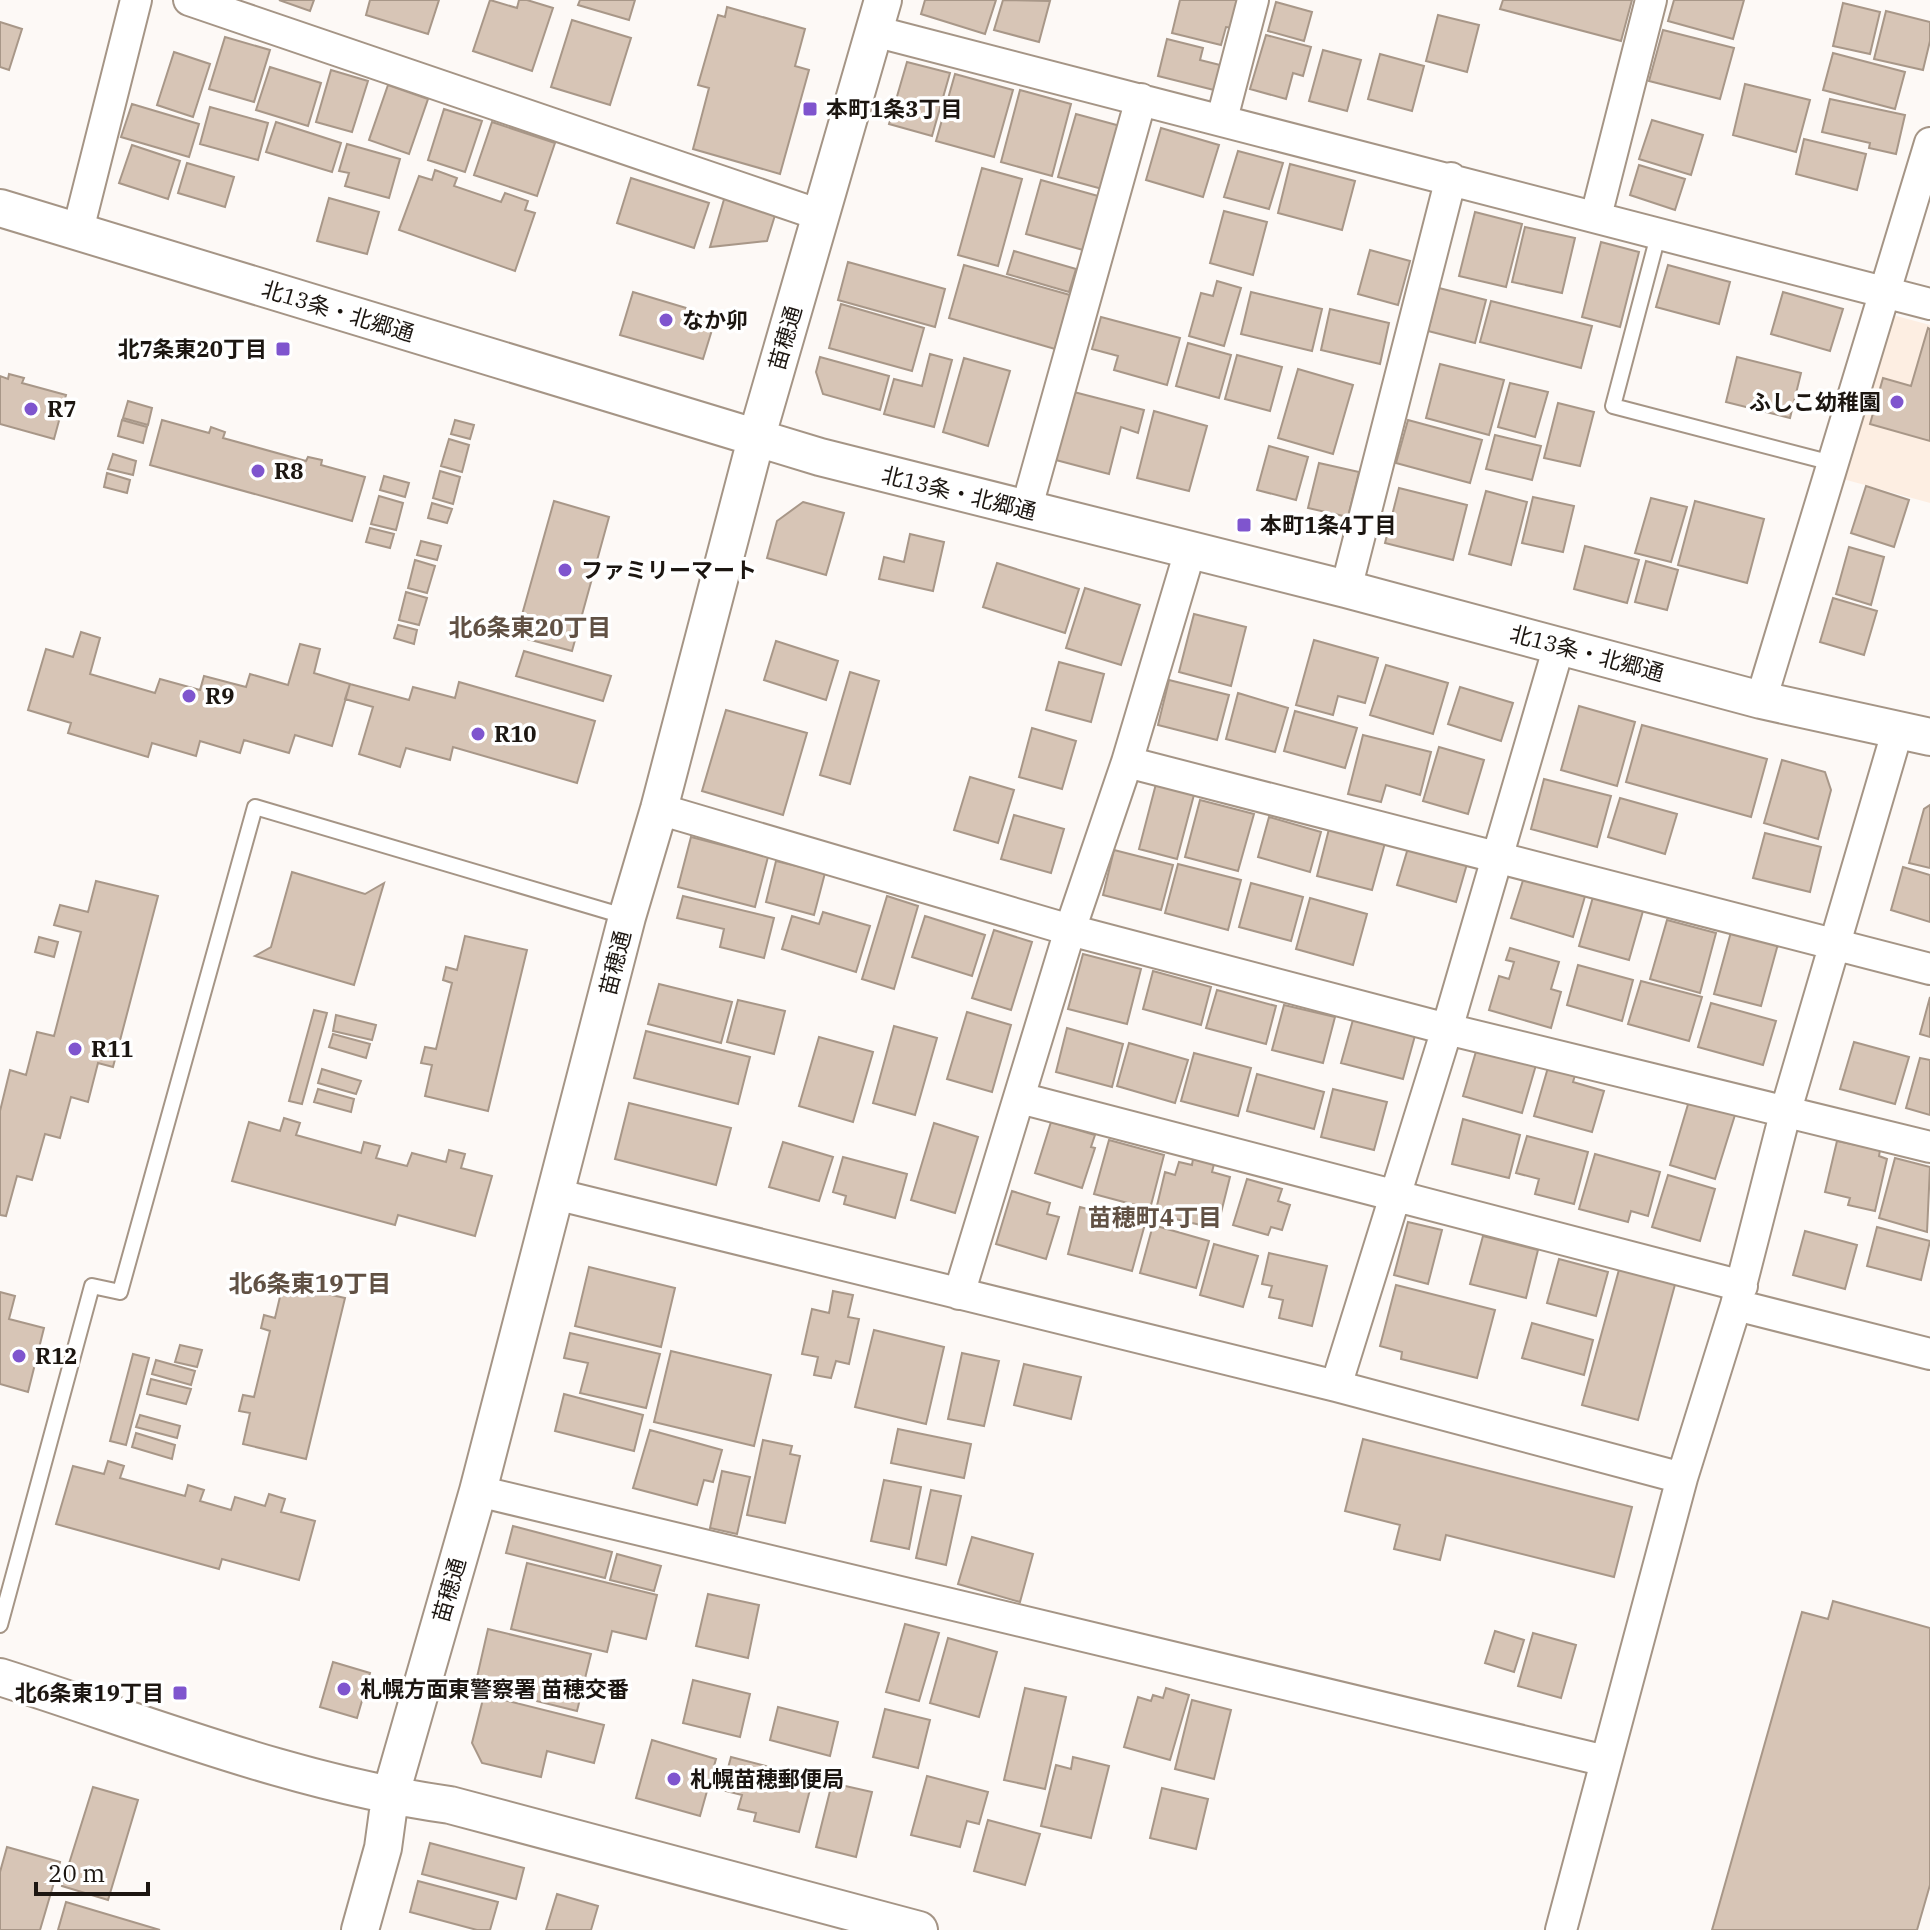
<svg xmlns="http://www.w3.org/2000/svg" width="1930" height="1930" font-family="'IBM Plex Serif','Noto Sans JP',serif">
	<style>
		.built { fill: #fdeee2 }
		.building { fill: #d7c5b6; stroke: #a89788; stroke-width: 2 }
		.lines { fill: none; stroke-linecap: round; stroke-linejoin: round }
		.service-casing { stroke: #a59586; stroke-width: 18 }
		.minor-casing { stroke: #a59586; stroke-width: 34 }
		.tertiary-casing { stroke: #a59586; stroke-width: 40 }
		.service { stroke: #fff; stroke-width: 14 }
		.minor { stroke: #fff; stroke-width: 30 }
		.tertiary { stroke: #fff; stroke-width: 36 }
		.poi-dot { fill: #7f55ce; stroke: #fff; stroke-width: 3 }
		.labels { text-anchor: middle; stroke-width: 7; stroke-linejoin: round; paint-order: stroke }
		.poi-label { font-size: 22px; font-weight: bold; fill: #1c1611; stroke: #fff; text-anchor: start }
		.street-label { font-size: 22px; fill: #1c1611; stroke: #fff }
		.neighbourhood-label { font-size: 24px; font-weight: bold; fill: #615144; stroke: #fff }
	</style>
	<rect width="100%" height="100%" fill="#fdf9f6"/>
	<path class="built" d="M1889 314 1930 325V503L1843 479Z"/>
	<path class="building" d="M279 0H314L310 11Z
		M370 0H439L428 34 366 15Z
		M490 0 517 8 519 0H527L553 8 532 71 473 51Z
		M580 0H635L629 20 578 5Z
		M925 0H996L985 34 921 14Z
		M1003 0 1050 1 1039 42 994 30Z
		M1180 0H1240L1233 28 1226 27 1221 45 1172 33Z
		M1503 0H1632L1621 41 1500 9Z
		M1674 0H1744L1733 39 1668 21Z
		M1276 2 1312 12 1304 41 1268 31Z
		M1843 3 1880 12 1870 54 1833 46Z
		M727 7 805 29 795 66 809 70 780 174 693 149 709 88 698 85 718 15 725 17Z
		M1886 11 1930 22V41L1923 70 1874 59Z
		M1438 15 1479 25 1467 72 1426 61Z
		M572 20 631 38 610 105 551 87Z
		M0 22 22 29 9 70 0 67Z
		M1663 30 1734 48 1720 99 1649 81Z
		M1266 35 1311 47 1303 76 1293 73 1286 99 1250 89Z
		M225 37 270 50 254 102 209 89Z
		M1167 39 1203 48 1200 60 1224 66 1218 91 1158 76Z
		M1323 50 1361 60 1347 111 1309 101Z
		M174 52 210 64 193 117 157 105Z
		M1833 53 1905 72 1895 109 1823 90Z
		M1380 54 1424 66 1412 111 1368 99Z
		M907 62 950 73 932 136 889 124Z
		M270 67 321 83 308 126 256 110Z
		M331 70 368 81 352 132 316 122Z
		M955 74 1013 90 994 157 936 141Z
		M1745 84 1810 100 1796 152 1733 135Z
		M388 85 428 99 409 154 369 140Z
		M1020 90 1071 104 1052 176 1001 162Z
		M1830 99 1905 115 1896 154 1869 148 1870 143 1822 132Z
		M132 104 199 124 189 157 121 137Z
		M210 107 268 123 258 160 200 144Z
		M444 109 482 121 465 172 428 160Z
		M1076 114 1124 127 1106 190 1058 177Z
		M1652 120 1703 135 1691 175 1639 159Z
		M276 122 341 143 332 172 266 152Z
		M492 122 555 143 537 196 474 175Z
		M1161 128 1219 145 1203 197 1146 180Z
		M1804 139 1866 154 1857 190 1796 174Z
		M347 144 400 159 389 198 345 186 349 173 339 171Z
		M132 145 180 161 168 199 119 183Z
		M1238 151 1283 163 1269 209 1224 197Z
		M187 163 234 177 225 207 178 193Z
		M1290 164 1355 181 1342 230 1278 213Z
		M1639 165 1685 179 1675 210 1630 195Z
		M982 168 1022 179 998 266 958 255Z
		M435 170 457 178 454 186 501 202 505 193 528 201 525 210 535 213 515 271 399 230 419 176 432 180Z
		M631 178 709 203 694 248 617 223Z
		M1041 180 1098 196 1083 250 1026 234Z
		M725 196 776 212 767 241 710 247Z
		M329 198 379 212 367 254 317 241Z
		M1224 211 1267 222 1253 275 1210 263Z
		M1475 212 1522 224 1506 287 1459 276Z
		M1525 227 1575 238 1562 293 1512 282Z
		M1601 242 1639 252 1620 327 1582 317Z
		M1370 250 1410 261 1398 305 1358 294Z
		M1014 251 1076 269 1069 292 1007 274Z
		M848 262 945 289 935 327 838 300Z
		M964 265 1070 295 1055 349 949 318Z
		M1668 265 1730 282 1719 324 1656 307Z
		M1217 281 1241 288 1224 346 1189 336 1201 293 1213 296Z
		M1439 288 1486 300 1475 343 1428 331Z
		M633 292 716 317 703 359 620 335Z
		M1251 292 1322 309 1312 351 1241 334Z
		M1783 292 1843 309 1830 351 1771 334Z
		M1491 301 1592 326 1581 368 1480 342Z
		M841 304 924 328 912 371 829 348Z
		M1330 309 1389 323 1380 364 1321 350Z
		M1101 317 1180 338 1167 385 1114 370 1118 356 1092 349Z
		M1928 328 1930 329V441L1870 424 1883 378 1911 386Z
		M1188 343 1231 355 1219 398 1176 386Z
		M930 354 952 360 934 427 884 414 894 379 922 386Z
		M1237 355 1282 367 1270 411 1225 399Z
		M820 357 889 376 880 410 823 394 816 372Z
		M1737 357 1801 373 1790 418 1726 402Z
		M964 358 1010 371 988 446 943 432Z
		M1440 364 1504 380 1489 435 1426 418Z
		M1298 369 1353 385 1333 454 1278 438Z
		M9 374 24 378 22 383 66 395 54 439 0 424V376L8 379Z
		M1510 383 1548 392 1535 437 1498 427Z
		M1070 391 1144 410 1138 433 1121 427 1109 474 1052 459Z
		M128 401 152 408 148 425 123 418Z
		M1558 403 1594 412 1580 466 1544 458Z
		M1154 411 1207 426 1189 491 1137 478Z
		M122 420 147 427 143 443 118 436Z
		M162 420 209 433 211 427 225 432 223 438 306 461 308 457 322 460 321 465 365 477 352 521 150 465Z
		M455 420 474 425 470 439 451 434Z
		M1408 420 1482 440 1470 483 1396 463Z
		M1495 435 1541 446 1532 480 1486 469Z
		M449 439 469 445 462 472 441 466Z
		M1269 446 1308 457 1296 500 1257 490Z
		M113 454 136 461 133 475 108 469Z
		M1319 463 1359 472 1348 517 1308 508Z
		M440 471 460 477 453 504 433 498Z
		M107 473 130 480 127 493 104 487Z
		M384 476 409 483 405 497 380 490Z
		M1866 486 1909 500 1894 547 1851 533Z
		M1399 488 1467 505 1453 560 1385 543Z
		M1486 491 1527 502 1511 565 1469 554Z
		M379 496 403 503 396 530 371 524Z
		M1533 497 1574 506 1563 552 1522 543Z
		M1651 498 1687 507 1671 562 1635 553Z
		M554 501 609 517 572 651 516 636Z
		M1695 501 1764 519 1747 583 1678 565Z
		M803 502 844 513 826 575 767 558 777 521Z
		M432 503 452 509 447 523 428 518Z
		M370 528 394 534 390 548 366 542Z
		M910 534 944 542 933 591 879 579 884 557 904 562Z
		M421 541 441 546 437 560 417 555Z
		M1585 546 1639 560 1627 603 1574 589Z
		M1849 547 1884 557 1871 605 1836 594Z
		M415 560 435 566 427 593 408 588Z
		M1646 561 1678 570 1667 610 1635 602Z
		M997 563 1079 589 1065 633 983 607Z
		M1085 588 1140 605 1121 665 1066 648Z
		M406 592 427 598 419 625 399 620Z
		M1833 598 1877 611 1864 655 1820 642Z
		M1194 614 1246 627 1231 686 1179 672Z
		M398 625 417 630 414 644 394 638Z
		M81 632 100 638 90 674 155 693 160 679 200 690 204 676 246 687 250 674 288 685 300 644 320 649 314 673 350 684 332 746 295 735 289 753 244 740 240 753 200 741 196 756 152 743 148 757 68 733 71 723 28 710 46 649 73 657Z
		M1314 640 1378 658 1365 703 1338 696 1333 715 1296 705Z
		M776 641 838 661 826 700 764 680Z
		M524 651 611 676 603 701 516 676Z
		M1059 662 1104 674 1091 722 1046 710Z
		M1386 665 1448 683 1433 734 1370 715Z
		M850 672 879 681 850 784 820 775Z
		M1169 680 1229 695 1217 740 1158 725Z
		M459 682 595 721 577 783 453 747 450 760 406 748 400 767 359 754 373 707 345 699 350 684 409 700 413 687 455 698Z
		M1460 687 1513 703 1501 741 1448 724Z
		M1238 693 1288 708 1275 752 1226 739Z
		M1579 706 1635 722 1617 786 1561 770Z
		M726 710 807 733 783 815 702 791Z
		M1295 711 1357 728 1345 768 1284 751Z
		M1642 725 1767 759 1751 817 1626 782Z
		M1032 728 1076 741 1062 789 1019 777Z
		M1363 735 1431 752 1420 795 1386 785 1381 802 1348 794Z
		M1439 747 1484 760 1468 814 1423 801Z
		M1782 760 1825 772 1831 790 1818 839 1764 823Z
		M970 777 1014 790 998 843 954 830Z
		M1544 779 1611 796 1597 847 1531 829Z
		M1157 780 1195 791 1177 859 1139 849Z
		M1620 798 1677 814 1665 854 1608 837Z
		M1200 800 1254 814 1238 871 1185 857Z
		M1930 805V868L1909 863 1924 809Z
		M1014 815 1064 829 1051 873 1001 859Z
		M1269 817 1321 832 1310 872 1258 857Z
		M1329 829 1385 843 1372 890 1317 876Z
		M1765 833 1821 847 1810 892 1753 878Z
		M691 837 768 857 755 907 678 887Z
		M1408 848 1467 864 1456 902 1397 885Z
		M1114 850 1173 865 1161 910 1103 895Z
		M776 861 825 873 814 915 766 902Z
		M1178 864 1241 880 1228 930 1165 913Z
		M1903 867 1930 875V922L1891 910Z
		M292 872 365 894 384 883 354 985 255 956 271 947Z
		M1525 874 1586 893 1573 937 1511 918Z
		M96 881 158 896 113 1067 98 1063 88 1102 71 1097 60 1138 45 1134 32 1180 17 1176 6 1216 0 1215V1111L10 1070 26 1075 37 1032 54 1036 81 932 54 925 60 905 88 912Z
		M1251 883 1303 897 1291 941 1239 927Z
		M683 896 774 918 764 958 720 947 724 929 677 918Z
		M887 896 918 906 894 989 862 979Z
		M1593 897 1643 911 1629 960 1579 946Z
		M1310 898 1367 914 1353 965 1296 949Z
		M823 912 870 926 856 972 782 949 792 916 819 924Z
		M925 916 985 935 972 976 912 957Z
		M1667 920 1716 933 1700 993 1650 979Z
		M994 930 1032 942 1011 1010 972 998Z
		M1731 932 1778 944 1761 1006 1714 994Z
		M465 936 527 950 488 1111 425 1096 432 1065 421 1063 425 1047 436 1049 452 983 443 980 446 967 457 970Z
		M39 937 58 942 54 957 35 952Z
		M1510 948 1559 962 1551 989 1561 992 1551 1028 1489 1010 1499 976 1509 979 1514 962 1506 960Z
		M1083 954 1141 969 1127 1024 1068 1009Z
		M1578 965 1633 980 1622 1021 1567 1005Z
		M1153 971 1211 987 1201 1025 1143 1009Z
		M1641 981 1702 997 1689 1041 1628 1024Z
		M659 984 732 1002 721 1043 648 1024Z
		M1217 990 1276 1006 1266 1044 1206 1028Z
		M1930 997V1037L1920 1034Z
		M738 1000 785 1011 774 1054 727 1042Z
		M1711 1003 1776 1021 1763 1065 1698 1047Z
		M1284 1005 1335 1017 1323 1063 1272 1050Z
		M314 1010 327 1013 302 1104 289 1101Z
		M967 1012 1011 1025 992 1092 947 1079Z
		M336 1015 376 1025 372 1040 333 1031Z
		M1354 1016 1416 1032 1403 1079 1341 1063Z
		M894 1026 937 1038 915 1115 873 1103Z
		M1067 1028 1123 1044 1112 1087 1056 1072Z
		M646 1031 750 1057 738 1104 634 1078Z
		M333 1034 370 1044 366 1058 329 1047Z
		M819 1037 873 1052 853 1122 799 1106Z
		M1854 1042 1909 1057 1895 1104 1840 1089Z
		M1129 1043 1188 1060 1175 1103 1117 1086Z
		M1477 1048 1536 1065 1522 1113 1463 1096Z
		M1194 1053 1251 1068 1238 1116 1181 1101Z
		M1920 1058 1930 1060V1115L1906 1108Z
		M1549 1064 1576 1072 1573 1082 1604 1091 1592 1132 1534 1116Z
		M322 1069 361 1081 356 1094 318 1083Z
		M1257 1074 1324 1092 1314 1129 1247 1111Z
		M318 1089 354 1099 351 1112 314 1102Z
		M1333 1089 1387 1102 1374 1150 1321 1137Z
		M1689 1101 1735 1115 1715 1179 1670 1165Z
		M629 1103 731 1128 716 1185 615 1159Z
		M284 1118 300 1123 296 1135 361 1153 364 1142 380 1146 376 1158 407 1166 412 1153 446 1162 449 1150 465 1154 461 1168 492 1176 475 1236 398 1215 395 1225 232 1181 249 1122 280 1131Z
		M1463 1119 1520 1135 1509 1178 1452 1164Z
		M1051 1122 1095 1135 1091 1147 1095 1148 1082 1188 1035 1173Z
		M934 1123 978 1137 955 1213 911 1200Z
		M1527 1136 1588 1152 1574 1204 1535 1194 1539 1179 1516 1173Z
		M1109 1140 1164 1155 1150 1209 1094 1194Z
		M1837 1141 1880 1150 1879 1156 1887 1159 1875 1211 1848 1205 1850 1198 1825 1192Z
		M783 1142 833 1157 819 1201 769 1187Z
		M1595 1154 1660 1172 1648 1216 1631 1211 1628 1222 1579 1209Z
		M843 1157 907 1174 895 1218 844 1204 846 1196 833 1192Z
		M1895 1158 1930 1167 1927 1232 1879 1218Z
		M1193 1159 1214 1164 1212 1172 1230 1177 1217 1229 1155 1214 1165 1172 1175 1175 1179 1162 1192 1165Z
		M1668 1175 1715 1189 1700 1241 1652 1227Z
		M1247 1179 1282 1189 1278 1201 1290 1205 1282 1230 1271 1227 1268 1235 1233 1225Z
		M1012 1191 1050 1203 1047 1214 1059 1217 1046 1259 996 1244Z
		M1080 1207 1145 1224 1132 1271 1068 1254Z
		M1408 1222 1442 1230 1428 1284 1394 1275Z
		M1153 1225 1209 1241 1196 1288 1140 1273Z
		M1877 1227 1930 1241 1921 1280 1867 1266Z
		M1805 1231 1857 1245 1845 1289 1793 1275Z
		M1483 1236 1538 1250 1526 1298 1470 1284Z
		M1214 1244 1258 1256 1243 1307 1200 1295Z
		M1269 1253 1327 1266 1312 1326 1279 1318 1283 1300 1269 1297 1272 1286 1262 1284Z
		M1559 1259 1608 1272 1596 1316 1547 1303Z
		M1620 1266 1676 1281 1638 1420 1582 1405Z
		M589 1267 675 1288 661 1347 575 1326Z
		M283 1284 345 1298 306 1459 243 1444 250 1413 239 1411 243 1395 254 1397 270 1331 261 1328 264 1315 275 1318Z
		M1396 1285 1495 1310 1477 1378 1401 1359 1402 1352 1380 1346Z
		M833 1291 853 1295 848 1317 859 1319 849 1364 836 1361 831 1378 814 1375 818 1357 802 1354 812 1309 829 1313Z
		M0 1292 15 1296 9 1319 44 1328 28 1392 0 1384Z
		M1532 1323 1593 1340 1584 1375 1522 1358Z
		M874 1330 944 1347 926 1424 855 1407Z
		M570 1333 660 1354 646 1408 580 1393 588 1363 564 1358Z
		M180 1345 202 1350 197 1367 175 1362Z
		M671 1351 771 1375 754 1446 654 1422Z
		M962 1353 999 1361 984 1426 948 1419Z
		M133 1354 149 1358 126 1445 110 1441Z
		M156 1360 195 1371 191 1385 152 1374Z
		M1024 1364 1081 1377 1071 1419 1014 1405Z
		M151 1379 191 1389 186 1404 147 1394Z
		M564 1394 643 1415 634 1451 555 1431Z
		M140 1415 180 1426 177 1438 136 1427Z
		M898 1429 971 1444 964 1478 891 1463Z
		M650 1430 722 1450 713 1482 704 1480 697 1505 633 1488Z
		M136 1433 175 1445 172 1459 132 1447Z
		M1363 1439 1632 1507 1614 1577 1446 1535 1440 1560 1394 1549 1400 1525 1345 1511Z
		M763 1440 792 1446 790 1454 800 1456 785 1523 747 1515Z
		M108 1461 124 1466 120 1478 185 1496 188 1485 204 1490 200 1501 231 1510 235 1497 265 1506 269 1494 285 1499 281 1512 315 1521 299 1580 222 1559 219 1569 56 1524 73 1466 104 1474Z
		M722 1471 750 1477 737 1534 710 1528Z
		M884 1480 921 1487 909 1549 871 1541Z
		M931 1490 961 1496 946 1565 916 1558Z
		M513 1526 612 1552 605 1578 506 1553Z
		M972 1537 1033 1554 1020 1602 958 1584Z
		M617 1554 661 1566 654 1591 610 1580Z
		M527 1563 657 1595 646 1639 612 1631 607 1652 511 1629Z
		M708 1594 759 1605 748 1658 696 1646Z
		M1833 1601 1930 1628V1885L1917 1930H1712L1802 1612 1828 1619Z
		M905 1624 939 1633 919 1701 886 1692Z
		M488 1629 591 1654 577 1711 475 1686Z
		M1495 1631 1524 1640 1514 1672 1485 1663Z
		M1533 1633 1576 1645 1561 1698 1518 1686Z
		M948 1638 997 1652 979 1717 930 1703Z
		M333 1662 370 1673 357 1718 320 1707Z
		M693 1680 750 1694 740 1737 683 1723Z
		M1025 1688 1066 1697 1045 1789 1004 1780Z
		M1166 1688 1189 1695 1170 1760 1124 1747 1138 1697 1151 1701 1153 1695 1163 1698Z
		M484 1695 604 1725 594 1763 547 1751 541 1777 482 1763 472 1743Z
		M1192 1700 1231 1710 1214 1779 1175 1769Z
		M778 1707 838 1722 830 1756 770 1740Z
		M885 1709 930 1720 918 1768 873 1757Z
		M652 1740 716 1759 700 1816 636 1798Z
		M731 1757 813 1778 799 1832 754 1821 756 1813 738 1809 742 1795 722 1790Z
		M1073 1757 1109 1766 1091 1838 1041 1826 1056 1765 1071 1769Z
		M927 1776 988 1792 979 1824 967 1821 960 1847 911 1835Z
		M832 1783 872 1792 856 1857 816 1847Z
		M93 1787 138 1800 108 1900 62 1886Z
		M1162 1788 1208 1799 1196 1849 1150 1838Z
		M988 1820 1040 1834 1025 1885 974 1871Z
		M430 1843 524 1868 516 1899 422 1874Z
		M7 1847 60 1862 40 1930H0V1872Z
		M418 1881 498 1902 490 1930H477L410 1912Z
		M557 1894 598 1906 591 1930H546Z
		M66 1902 160 1930H58Z"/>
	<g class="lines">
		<g class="service-casing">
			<path id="service" d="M1659 232 1613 406 1832 463
				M0 1625 92 1286 120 1292 255 807 627 917"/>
		</g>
		<g class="minor-casing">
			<path id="minor" d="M189 0 820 215
				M874 31 1930 304
				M1222 119 1253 0
				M1596 216 1651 0
				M78 230 136 0
				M1026 510 1141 99
				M1346 589 1451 178
				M1761 700 1930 143
				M1127 762 1930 969
				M659 809 1070 930 1447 1029 1930 1147
				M1020 1098 1742 1286
				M555 1194 1336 1386 1682 1478
				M959 1294 1070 930 1127 762 1190 551
				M1736 1305 1930 1354
				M1336 1386 1447 1029 1559 646
				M478 1491 1606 1761
				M1561 1930 1682 1478 1736 1305 1786 1110 1898 729"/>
		</g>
		<g class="tertiary-casing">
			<path id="tertiary" d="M0 208 820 457 1346 589 1761 700 1930 737
				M0 1677C148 1724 296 1784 450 1805L919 1930
				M360 1930 383 1848 390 1797 478 1491 627 917 659 809 756 439 883 0"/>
		</g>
		<use href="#service" class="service"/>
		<use href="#minor" class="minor"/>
		<use href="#tertiary" class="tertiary"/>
	</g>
	<g class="poi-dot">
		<rect x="802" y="101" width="16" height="16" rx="4"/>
		<circle cx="666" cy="320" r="8"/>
		<rect x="275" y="341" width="16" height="16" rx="4"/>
		<circle cx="1897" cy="402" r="8"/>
		<circle cx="31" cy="409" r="8"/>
		<circle cx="258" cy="471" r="8"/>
		<rect x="1236" y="517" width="16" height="16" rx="4"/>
		<circle cx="565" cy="570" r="8"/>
		<circle cx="189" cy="696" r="8"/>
		<circle cx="478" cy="734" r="8"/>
		<circle cx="75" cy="1049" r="8"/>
		<circle cx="19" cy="1356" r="8"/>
		<circle cx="344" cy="1689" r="8"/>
		<rect x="172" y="1685" width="16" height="16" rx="4"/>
		<circle cx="674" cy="1779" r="8"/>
	</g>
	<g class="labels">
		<g class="poi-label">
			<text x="826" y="117">本町1条3丁目</text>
			<text x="682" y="328">なか卯</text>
			<text x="267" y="357" text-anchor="end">北7条東20丁目</text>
			<text x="1881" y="410" text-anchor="end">ふしこ幼稚園</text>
			<text x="47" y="417">R7</text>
			<text x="274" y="479">R8</text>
			<text x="1260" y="533">本町1条4丁目</text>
			<text x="581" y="578">ファミリーマート</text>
			<text x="205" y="704">R9</text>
			<text x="494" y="742">R10</text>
			<text x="91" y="1057">R11</text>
			<text x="35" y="1364">R12</text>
			<text x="360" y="1697">札幌方面東警察署 苗穂交番</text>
			<text x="164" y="1701" text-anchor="end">北6条東19丁目</text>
			<text x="690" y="1787">札幌苗穂郵便局</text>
		</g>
		<g class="street-label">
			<text transform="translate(338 311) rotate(17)" y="8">北13条・北郷通</text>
			<text transform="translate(785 338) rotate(-74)" y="8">苗穂通</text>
			<text transform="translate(959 493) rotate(14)" y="8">北13条・北郷通</text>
			<text transform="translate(1587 653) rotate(15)" y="8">北13条・北郷通</text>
			<text transform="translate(615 963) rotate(-76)" y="8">苗穂通</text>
			<text transform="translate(449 1590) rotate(-74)" y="8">苗穂通</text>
		</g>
		<g class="neighbourhood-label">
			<text x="530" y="636">北6条東20丁目</text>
			<text x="1155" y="1226">苗穂町4丁目</text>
			<text x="310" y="1292">北6条東19丁目</text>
		</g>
	</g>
	<path d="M36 1882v12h112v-12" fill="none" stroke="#1c1611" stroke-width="4"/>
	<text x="48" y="1882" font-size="24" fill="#1c1611" stroke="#ffffff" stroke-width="6" paint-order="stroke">20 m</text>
</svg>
